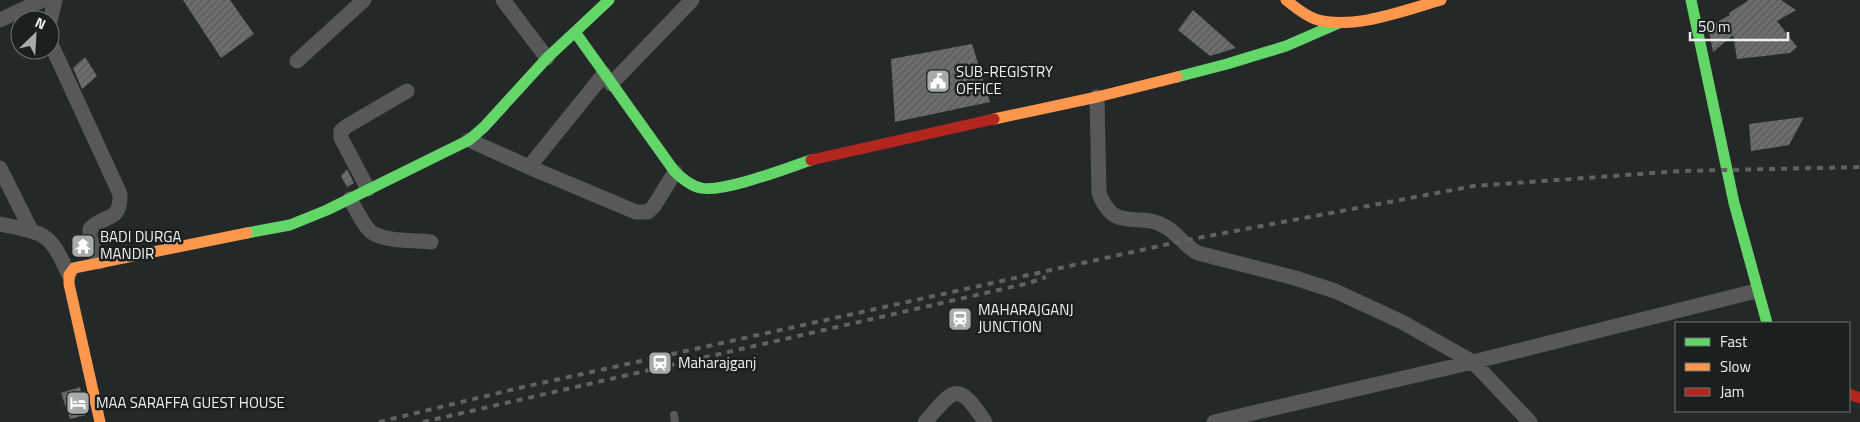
<svg xmlns="http://www.w3.org/2000/svg" width="1860" height="422" font-family="'Titillium Web',sans-serif">
	<style>
		.building { fill: url(#building-hatch) }
		.lines { fill: none; stroke-linecap: round; stroke-linejoin: round }
		.lane { stroke: #575858; stroke-width: 8 }
		.street { stroke: #575858; stroke-width: 15 }
		.fast { stroke: #63d668; stroke-width: 11 }
		.slow { stroke: #ff974d; stroke-width: 11 }
		.jam { stroke: #b3261e; stroke-width: 11 }
		.rail { stroke: #606161; stroke-width: 4; stroke-dasharray: 6 6; stroke-linecap: butt }
		.labels { text-anchor: middle; stroke-width: 5; stroke-linejoin: round; paint-order: stroke }
		.poi-label { font-size: 15px; fill: #eef1f1; stroke: #1b1f1f; text-anchor: start }
	</style>
	<defs>
		<pattern id="building-hatch" width="6" height="6" patternUnits="userSpaceOnUse" patternTransform="scale(1.25)"><rect width="6" height="6" fill="#6c6e6e"/><path d="M-1 1l2-2M0 6l6-6M5 7l2-2" fill="none" stroke="#585959"/></pattern>
	</defs>
	<rect width="100%" height="100%" fill="#252828"/>
	<path class="building" d="M183 0H230L254 34 221 58Z
		M1749 0H1781L1796 10 1777 21 1797 47 1790 53 1737 59 1733 35 1713 52 1708 27 1730 15 1729 13Z
		M1193 10 1236 48 1210 56 1178 30Z
		M972 44 990 102 895 122 891 59Z
		M85 57 97 76 82 89 73 68Z
		M1804 117 1789 145 1751 151 1749 124Z
		M347 169 354 183 347 187 341 176Z
		M80 387 86 415 70 419 61 393Z"/>
	<g class="lines">
		<path class="lane" d="M674 415 675 422"/>
		<path class="street" d="M503 0 547 58
			M0 20 43 0
			M50 21 55 0
			M50 36 51 44 120 194C121 223 105 213 90 229V237L99 262
			M297 61 364 0
			M611 84 692 0
			M1097 97 1099 193C1114 234 1139 211 1164 226 1178 233 1184 246 1198 253L1295 278 1335 291 1402 322 1473 362 1530 422
			M469 140 529 167 636 212H648L654 206 675 172
			M529 167 604 74
			M0 168 31 230
			M368 189 341 138V131L347 126 407 91
			M350 199C356 209 361 221 369 230 380 242 415 240 431 242
			M0 224C46 234 49 231 69 275
			M925 422C954 389 957 379 985 422
			M1214 422 1473 362 1756 291"/>
		<path class="fast" d="M1691 0 1734 203 1767 323
			M575 32 675 172C683 179 691 186 701 188 723 193 787 168 811 160
			M1177 77 1227 64 1286 46 1339 23
			M247 233 290 225 327 210 469 140 484 127 547 58 609 0"/>
		<path class="slow" d="M1286 0C1295 7 1304 15 1315 19 1352 31 1405 10 1441 0
			M994 119 1097 97 1177 77
			M100 422 69 284V275L74 268 247 233"/>
		<path class="jam" d="M811 160 994 119
			M1849 394 1860 398"/>
		<path class="rail" d="M379 422 519 388 1182 241 1474 186 1681 171 1860 167
			M423 422 1029 283 1046 277"/>
	</g>
	<defs>
		<g id="civic-square" transform="scale(1.25)"><rect x="-9" y="-9" width="18" height="18" rx="4" fill="#a8abab" stroke="#1b1f1f"/><path d="M-.6-6.5H3V-4.5H.6V-3L4-1V1h2V6H-6V1h2V-1L-.6-3ZM-1.2 2.5V6h2.4V2.5Z" fill="#fff"/></g>
		<g id="temple-square" transform="scale(1.25)"><rect x="-9" y="-9" width="18" height="18" rx="4" fill="#a8abab" stroke="#1b1f1f"/><path d="M0-6L5-2H3V0L6.5 2.5H4V6H1.5V3h-3V6H-4V2.5H-6.5L-3 0V-2H-5Z" fill="#fff"/></g>
		<g id="station-square" transform="scale(1.25)"><rect x="-9" y="-9" width="18" height="18" rx="4" fill="#a8abab" stroke="#1b1f1f"/><path d="M-3-6H3Q5-6 5-4V2Q5 4 3 4L4.5 6H3L1.5 4h-3L-3 6H-4.5L-3 4Q-5 4-5 2V-4Q-5-6-3-6ZM-3.5-4v3h7v-3ZM-3.5 1v1.5H-2V1ZM2 1v1.5H3.5V1Z" fill="#fff"/></g>
		<g id="hotel-square" transform="scale(1.25)"><rect x="-9" y="-9" width="18" height="18" rx="4" fill="#a8abab" stroke="#1b1f1f"/><path d="M-6-4.5h1.5V1H6V5H4.5V3h-9V5H-6ZM-4 0a1.8 1.8 0 1 1 3.6 0ZM.5 0V-2.5h3Q6-2.5 6 0Z" fill="#fff"/></g>
	</defs>
	<g fill-rule="evenodd">
		<use href="#civic-square" x="938" y="81"/>
		<use href="#temple-square" x="83" y="246"/>
		<use href="#station-square" x="960" y="319"/>
		<use href="#station-square" x="660" y="363"/>
		<use href="#hotel-square" x="78" y="403"/>
	</g>
	<g class="labels">
		<g class="poi-label">
			<text x="956" y="77">SUB-REGISTRY<tspan x="956" dy="17">OFFICE</tspan></text>
			<text x="100" y="242">BADI DURGA<tspan x="100" dy="17">MANDIR</tspan></text>
			<text x="978" y="315">MAHARAJGANJ<tspan x="978" dy="17">JUNCTION</tspan></text>
			<text x="678" y="368">Maharajganj</text>
			<text x="96" y="408">MAA SARAFFA GUEST HOUSE</text>
		</g>
	</g>
	<rect x="1675" y="322" width="175" height="90" fill="#1b1f1f" stroke="#6f7373"/>
	<rect x="1685" y="338" width="25" height="8" fill="#63d668" stroke="#6f7373"/>
	<text x="1720" y="347" font-size="15" fill="#eef1f1">Fast</text>
	<rect x="1685" y="363" width="25" height="8" fill="#ff974d" stroke="#6f7373"/>
	<text x="1720" y="372" font-size="15" fill="#eef1f1">Slow</text>
	<rect x="1685" y="388" width="25" height="8" fill="#b3261e" stroke="#6f7373"/>
	<text x="1720" y="397" font-size="15" fill="#eef1f1">Jam</text>
	<g transform="translate(35 35) rotate(25)"><circle r="24" fill="#1b1f1f" stroke="#6f7373"/>
	<path d="M0-4L9 19L0 12L-9 19Z" fill="#a8abab"/>
	<text y="-8" font-size="14" font-weight="bold" text-anchor="middle" fill="#eef1f1">N</text>
	</g>
	<path d="M1690 32v8h98v-8" fill="none" stroke="#eef1f1" stroke-width="2.5"/>
	<text x="1698" y="32" font-size="15" fill="#eef1f1" stroke="#1b1f1f" stroke-width="4" paint-order="stroke">50 m</text>
</svg>
